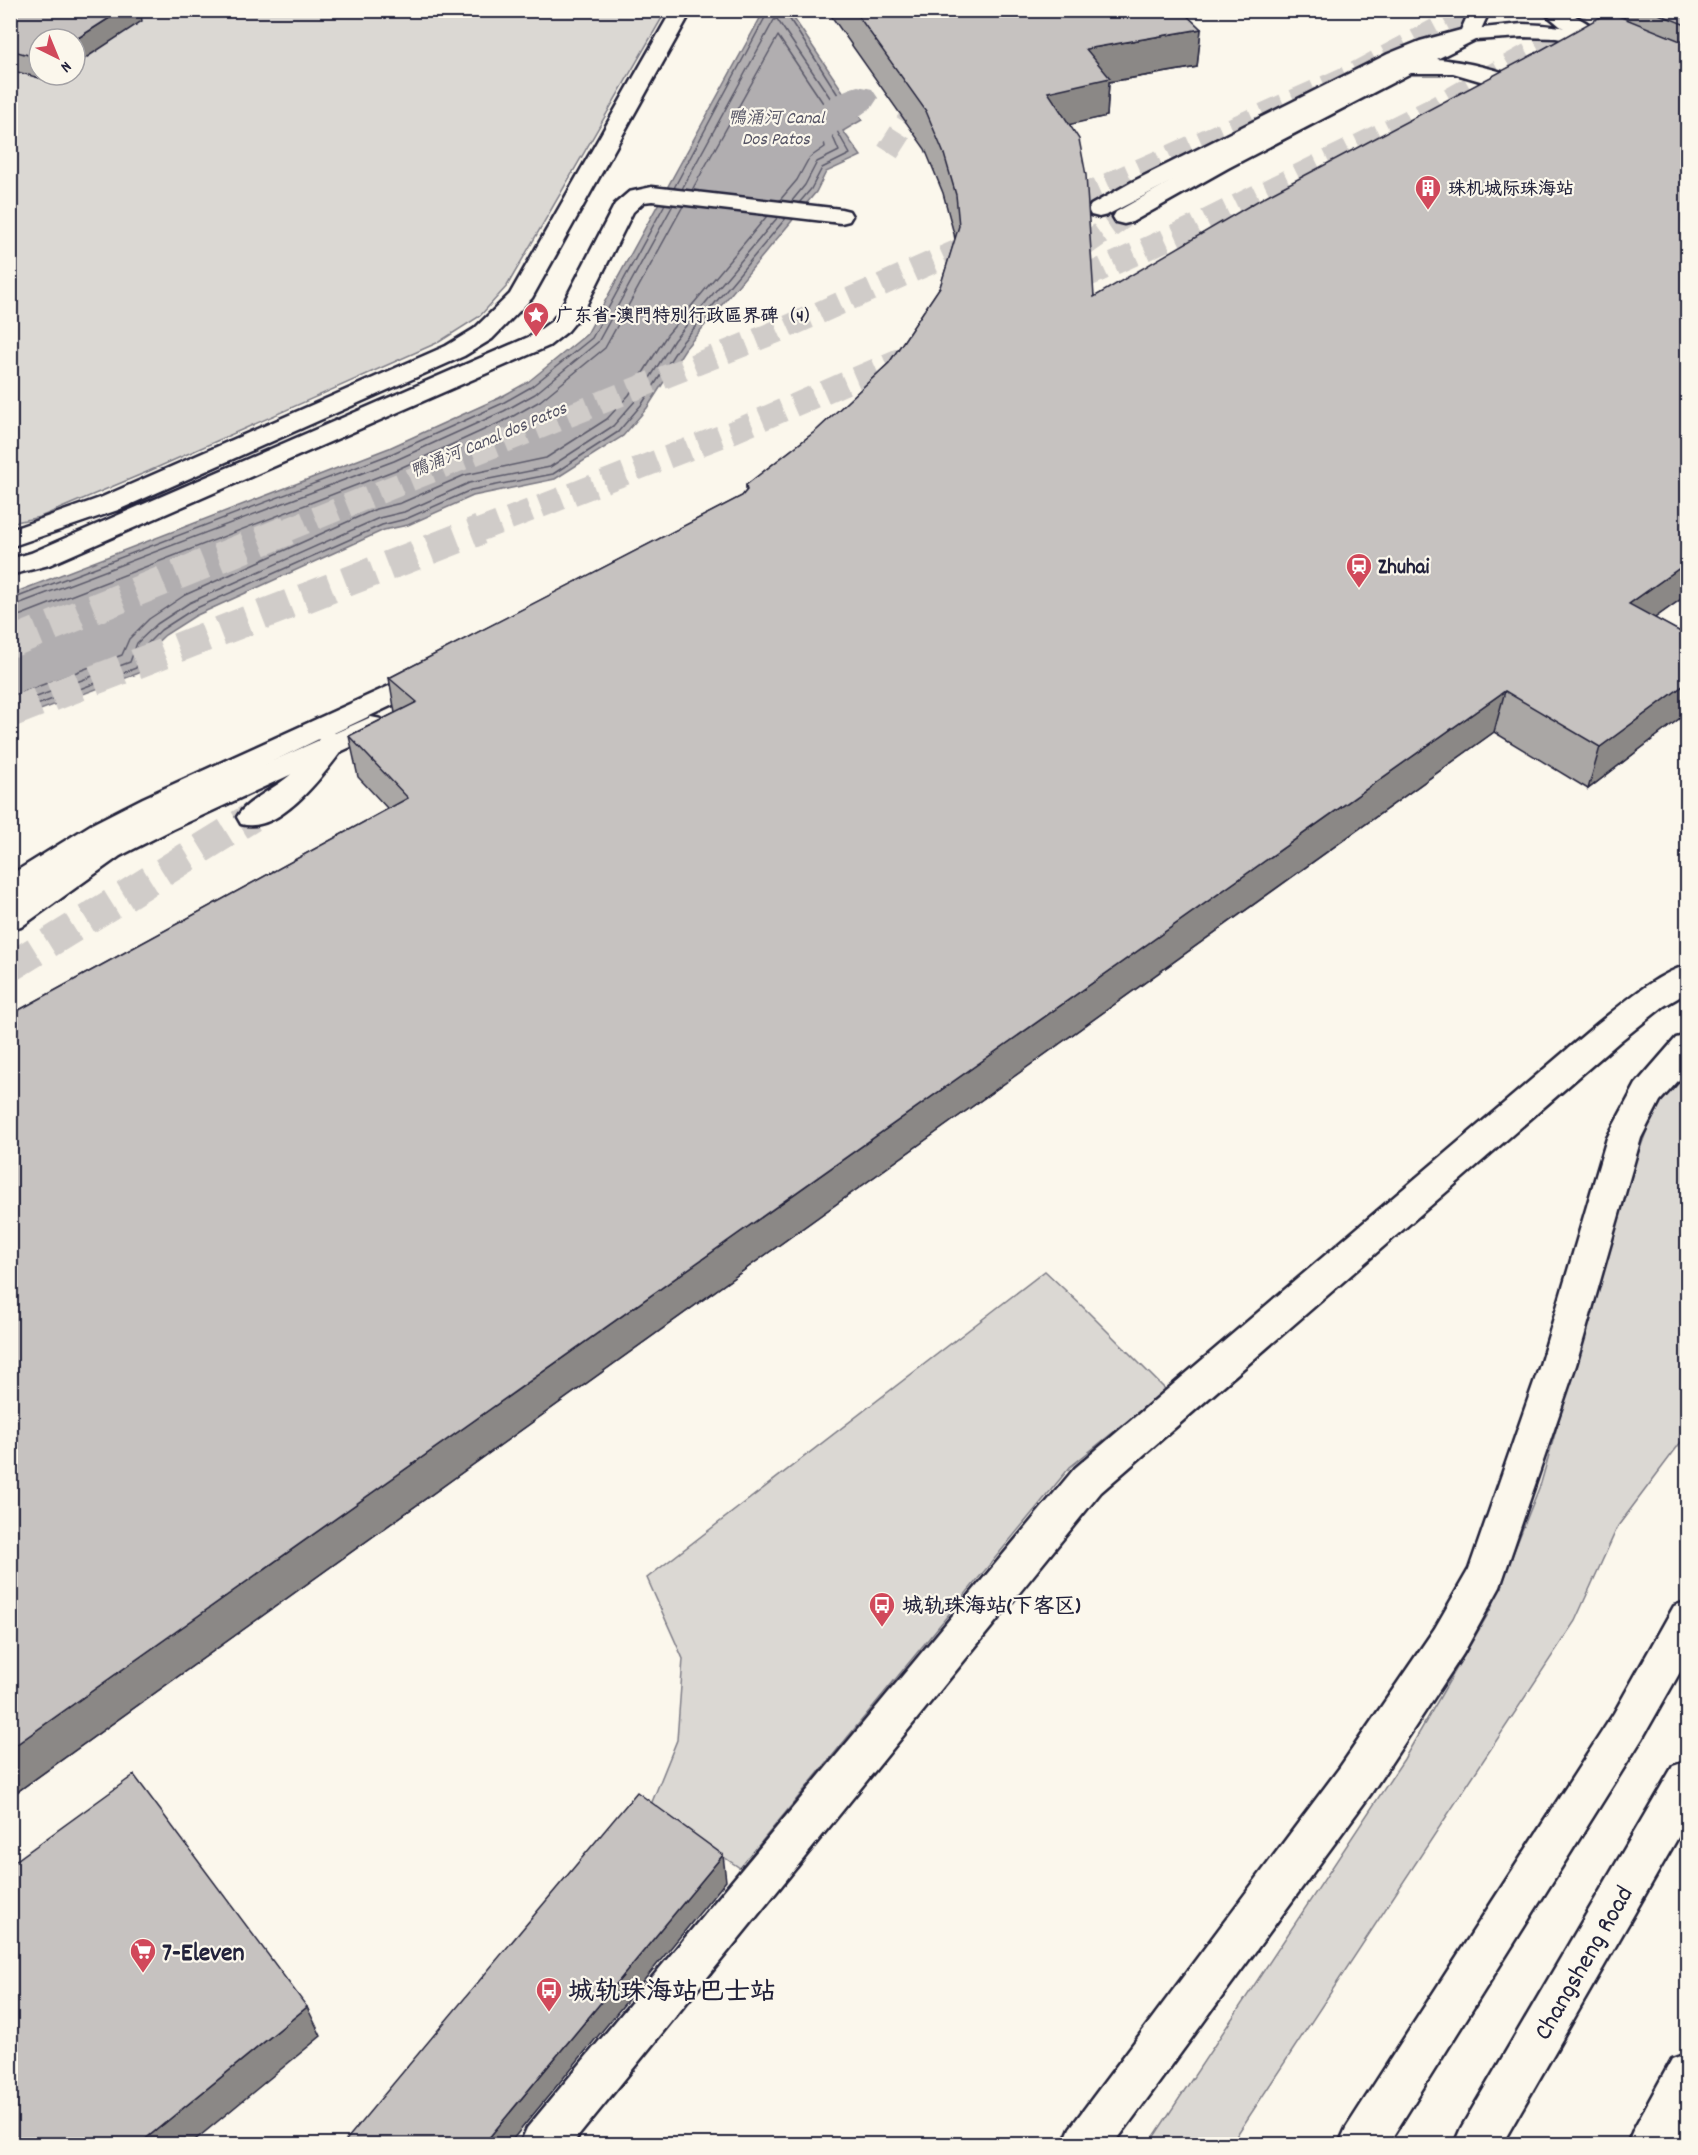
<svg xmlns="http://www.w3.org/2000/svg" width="1698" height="2155" font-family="Dekko,'LXGW WenKai TC',sans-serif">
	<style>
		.green { fill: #dbd8d3; stroke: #7e7d87; stroke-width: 1.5; fill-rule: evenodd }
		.water { fill: #b1aeb0; stroke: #787681; stroke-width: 1.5 }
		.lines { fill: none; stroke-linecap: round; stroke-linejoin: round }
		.shore { stroke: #5b5a6a; stroke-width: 1.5 }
		.canal { fill: #b1aeb0; fill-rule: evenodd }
		.minor-tunnel-far1 { stroke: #d0ccc9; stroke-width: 23; stroke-dasharray: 23 11; stroke-linecap: butt }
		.minor-tunnel { stroke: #d0ccc9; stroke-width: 30; stroke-dasharray: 30 15; stroke-linecap: butt }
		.major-tunnel { stroke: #d0ccc9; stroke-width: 23; stroke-dasharray: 23 11; stroke-linecap: butt }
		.highway-tunnel-far1 { stroke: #d0ccc9; stroke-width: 23; stroke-dasharray: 23 11; stroke-linecap: butt }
		.highway-tunnel { stroke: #d0ccc9; stroke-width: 30; stroke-dasharray: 30 15; stroke-linecap: butt }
		.minor-casing { stroke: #22223b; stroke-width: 5 }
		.major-casing { stroke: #22223b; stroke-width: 5 }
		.minor { fill: #fbf7ec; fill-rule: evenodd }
		.major { fill: #fbf7ec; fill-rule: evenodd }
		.wall { fill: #aaa7a5; stroke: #22223b; stroke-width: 1.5 }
		.shaded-wall { fill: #8b8886; stroke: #22223b; stroke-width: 1.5 }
		.building { fill: #c6c2c0; stroke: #22223b; stroke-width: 1.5 }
		.labels { text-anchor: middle; stroke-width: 4.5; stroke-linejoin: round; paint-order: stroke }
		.far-water-label { font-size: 18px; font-style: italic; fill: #545364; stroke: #fbf7ec }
		.far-poi-label { font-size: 18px; font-weight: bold; fill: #22223b; stroke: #fbf7ec; text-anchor: start }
		.poi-label { font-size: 21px; font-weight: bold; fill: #22223b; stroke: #fbf7ec; text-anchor: start }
		.near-poi-label { font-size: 26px; font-weight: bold; fill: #22223b; stroke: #fbf7ec; text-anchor: start }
		.near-street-label { font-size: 26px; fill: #22223b; stroke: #fbf7ec }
	</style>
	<rect width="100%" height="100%" fill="#fbf7ec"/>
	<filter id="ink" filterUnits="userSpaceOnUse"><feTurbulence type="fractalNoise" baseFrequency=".0167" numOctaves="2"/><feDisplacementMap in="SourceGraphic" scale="12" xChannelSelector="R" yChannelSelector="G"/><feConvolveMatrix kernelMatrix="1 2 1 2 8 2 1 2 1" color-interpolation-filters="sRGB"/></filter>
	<g filter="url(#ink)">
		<path class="green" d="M10 11H666L507 286 480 316 439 342 147 472 40 517 11 523ZM39 39H75V75H39Z
			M1687 1066V1434L1618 1526 1575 1621 1231 2144H1149L1404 1759 1491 1609 1541 1483 1621 1200 1658 1100Z
			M1045 1271 1081 1305 1166 1390 1070 1467 740 1868 650 1807 677 1740 683 1659 647 1578Z"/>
		<path class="water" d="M764 11H789L862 120 843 131 861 156 826 172 816 192 685 349 647 408 623 436 555 479 473 496 408 525 384 530 195 616 165 635 146 653 142 672 11 721V594L389 448 499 398 528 382 587 334Z"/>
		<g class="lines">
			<path class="shore" d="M784 10 852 117 837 131 850 154 822 168 811 189 799 203
				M674 188 769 10
				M682 189 774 20 777 19 841 114 833 122 830 130 839 151 817 162 805 185 791 202
				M692 190 778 36 829 112 821 127 825 147 809 158 797 180 780 200
				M10 600 391 454 501 404 531 387 592 338 665 204
				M10 607 394 461 504 411 535 394 598 342 673 205
				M10 616 21 615 398 469 508 419 540 401 605 348 683 206
				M10 697 122 655 129 639 149 619 185 595 376 509 401 503 465 475 546 458 607 419 629 395 667 335 767 216
				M10 707 130 662 137 643 157 624 189 603 379 518 404 512 469 483 550 467 613 426 636 400 674 340 778 217
				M10 715 136 668 142 649 161 630 192 610 382 525 406 519 471 490 553 474 618 432 642 404 680 345 786 218"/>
			<path class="canal" d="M858 86 872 89 878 98 872 107 833 135 800 167 785 171 770 167 764 158C783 131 826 94 858 86Z"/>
			<path class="minor-tunnel-far1" d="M888 152 979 10"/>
			<path class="minor-tunnel" d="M10 967 252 817"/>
			<path class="major-tunnel" d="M1054 267 1124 217"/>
			<path class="highway-tunnel-far1" d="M1046 212 1352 75 1473 10
				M1052 292 1196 226 1433 109 1607 10
				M284 531 778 331 991 236
				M477 531 735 431 926 348"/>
			<path class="highway-tunnel" d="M10 643 288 530
				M10 713 480 530"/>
			<g class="minor-casing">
				<path id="minor" d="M672 10H692L532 298 492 339 464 356 118 510 10 547V530L100 498 446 346 474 329 510 294Z
					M1470 10H1490L1477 38 1434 49 1402 62 1107 215 1099 217 1091 215 1088 210 1091 205 1132 182 1388 54 1420 41 1461 30Z
					M1541 10H1565L1614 39 1617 43 1614 47 1607 49 1600 47 1560 26Z
					M652 187 841 209 849 211 852 216 849 221 841 223 652 201 644 202 633 212 582 314 568 331 549 346 49 565 10 575V559L31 553 531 336 552 321 559 312 615 204 629 192Z
					M433 666 443 669 447 675 443 681 334 733 343 735 347 742 343 749C323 775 279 835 241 824L237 817C246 801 274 789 289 776 301 766 310 751 319 739L114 838 21 898 10 901V875L92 824 143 798Z
					M1688 965V992L1664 1006 1619 1042 1101 1492 572 2144H520L527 2128 1075 1468 1597 1024C1624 1003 1654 975 1688 965Z
					M1688 1035V1070L1660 1101 1641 1138 1576 1365 1500 1587 1463 1654 1370 1795 1114 2144H1063L1070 2128 1340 1767 1435 1628 1469 1569 1540 1365 1607 1138 1636 1084 1676 1038Z
					M1688 1601V1658L1642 1739 1388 2144H1339L1346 2128 1614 1713 1674 1606Z"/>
			</g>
			<g class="major-casing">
				<path id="major" d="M1522 24C1588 25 1628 45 1688 70V84L1600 47 1556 38 1522 37 1475 40 1437 59C1455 60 1519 72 1529 86L1525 90 1518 92 1453 73H1411L1228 168 1132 222 1124 224 1116 222 1113 217 1116 212 1212 158 1463 30Z
					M371 717 381 719 385 726 381 733 173 829 120 856 21 927 10 930V903L98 842 151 815Z
					M1688 1761V1820L1502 2144H1454L1461 2128 1673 1766Z
					M1688 2053V2121L1675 2144H1627L1634 2128 1672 2059Z"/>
			</g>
			<use href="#minor" class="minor"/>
			<use href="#major" class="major"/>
		</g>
		<path class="wall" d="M827 10H1181L1201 29 1197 67 1109 82 1107 116 1069 124 1094 297 1624 18 1625 10H1688V594L1654 618 1688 636V712L1588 789 1494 732 10 1797V1015L388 809 358 777 349 736 395 713 389 678 742 496 746 491V485L817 430 889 363 940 287 955 240 954 234 943 193 925 149Z
			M10 20 142 21 39 39V75H59L50 81 10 70Z
			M1688 836V855L1682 852Z"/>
		<path class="shaded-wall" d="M122 10H140L142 21 75 65V40Z
			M1201 29 1197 67 1109 82 1107 116 1046 130 1048 92 1086 49Z
			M49 75H59L50 81Z
			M1688 562V594L1617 645 1629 604Z
			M1688 682V712L1588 789 1600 747Z
			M1505 691 1494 732 10 1797V1749Z
			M723 1855 726 1881 508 2145H483Z
			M307 2007 321 2036 189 2145H138Z"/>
		<path class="building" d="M21 10H122L75 40V39H39V58L10 50V20Z
			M854 10H1181L1201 29 1086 49 1110 78 1048 92 1079 139 1086 175 1094 297 1266 196 1534 54 1609 12 1688 44V562L1629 604 1688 636V682L1600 747 1505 691 10 1749V1015L408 798 349 736 417 702 389 678 742 496 747 490 746 485 817 430 889 363 940 287 959 226 956 195 944 154 926 111Z
			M1649 10H1688V26Z
			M134 1775 307 2007 138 2145H10V1865Z
			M637 1792 723 1855 483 2145H342Z"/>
	</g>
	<defs>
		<g id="building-pin" transform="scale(1.35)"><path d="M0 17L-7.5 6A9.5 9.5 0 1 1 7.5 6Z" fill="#d1495b" stroke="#fbf7ec"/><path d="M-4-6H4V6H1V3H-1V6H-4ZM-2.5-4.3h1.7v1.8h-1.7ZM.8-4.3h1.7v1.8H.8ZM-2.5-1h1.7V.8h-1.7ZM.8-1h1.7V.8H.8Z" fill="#fff"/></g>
		<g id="sight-pin" transform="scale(1.35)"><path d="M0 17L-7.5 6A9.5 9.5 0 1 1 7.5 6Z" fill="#d1495b" stroke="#fbf7ec"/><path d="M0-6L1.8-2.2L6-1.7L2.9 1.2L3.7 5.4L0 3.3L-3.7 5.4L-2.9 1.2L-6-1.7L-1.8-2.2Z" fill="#fff"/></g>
		<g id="station-pin" transform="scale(1.35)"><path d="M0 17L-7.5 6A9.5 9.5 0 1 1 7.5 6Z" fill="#d1495b" stroke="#fbf7ec"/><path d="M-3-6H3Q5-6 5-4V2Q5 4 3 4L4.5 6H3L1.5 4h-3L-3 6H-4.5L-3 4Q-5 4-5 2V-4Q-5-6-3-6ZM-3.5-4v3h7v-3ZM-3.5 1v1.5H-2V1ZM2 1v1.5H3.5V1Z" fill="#fff"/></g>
		<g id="bus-pin" transform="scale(1.35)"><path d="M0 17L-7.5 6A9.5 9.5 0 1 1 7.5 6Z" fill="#d1495b" stroke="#fbf7ec"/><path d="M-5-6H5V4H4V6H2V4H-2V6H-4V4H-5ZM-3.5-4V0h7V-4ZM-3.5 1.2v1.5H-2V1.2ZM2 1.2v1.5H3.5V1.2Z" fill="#fff"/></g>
		<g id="supermarket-pin" transform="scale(1.35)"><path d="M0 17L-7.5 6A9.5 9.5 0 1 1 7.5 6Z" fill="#d1495b" stroke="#fbf7ec"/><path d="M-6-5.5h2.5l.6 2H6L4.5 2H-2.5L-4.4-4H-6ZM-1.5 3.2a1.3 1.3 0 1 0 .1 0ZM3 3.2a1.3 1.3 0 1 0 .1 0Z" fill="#fff"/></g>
	</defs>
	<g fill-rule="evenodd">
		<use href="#building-pin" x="1428" y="188"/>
		<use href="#sight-pin" x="536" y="315"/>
		<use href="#station-pin" x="1359" y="566"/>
		<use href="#bus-pin" x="882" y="1605"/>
		<use href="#supermarket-pin" x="143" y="1951"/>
		<use href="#bus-pin" x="549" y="1990"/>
	</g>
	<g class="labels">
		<g class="far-water-label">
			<text x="776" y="123">鴨涌河 Canal<tspan x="776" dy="21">Dos Patos</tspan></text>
			<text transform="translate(488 439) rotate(-23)" y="6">鴨涌河 Canal dos Patos</text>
		</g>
		<g class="far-poi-label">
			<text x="1448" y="194">珠机城际珠海站</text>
			<text x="556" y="321">广东省-澳門特別行政區界碑（4）</text>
		</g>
		<g class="poi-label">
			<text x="1378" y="573">Zhuhai</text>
			<text x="902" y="1612">城轨珠海站(下客区)</text>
		</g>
		<g class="near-poi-label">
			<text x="162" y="1960">7-Eleven</text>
			<text x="568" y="1999">城轨珠海站巴士站</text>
		</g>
		<g class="near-street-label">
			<text transform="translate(1582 1962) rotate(-60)" y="9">Changsheng Road</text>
		</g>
	</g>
	<rect width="1698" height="2155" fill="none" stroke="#fbf7ec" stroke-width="36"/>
	<rect x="18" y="18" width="1662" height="2119" fill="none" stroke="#22223b" stroke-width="2" filter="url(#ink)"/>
	<g transform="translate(57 57) rotate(137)"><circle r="28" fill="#fbf7ec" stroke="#a4a2a5" stroke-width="1.5"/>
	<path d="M0-4.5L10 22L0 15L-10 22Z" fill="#d1495b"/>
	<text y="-9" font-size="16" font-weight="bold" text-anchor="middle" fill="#22223b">N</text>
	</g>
</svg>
